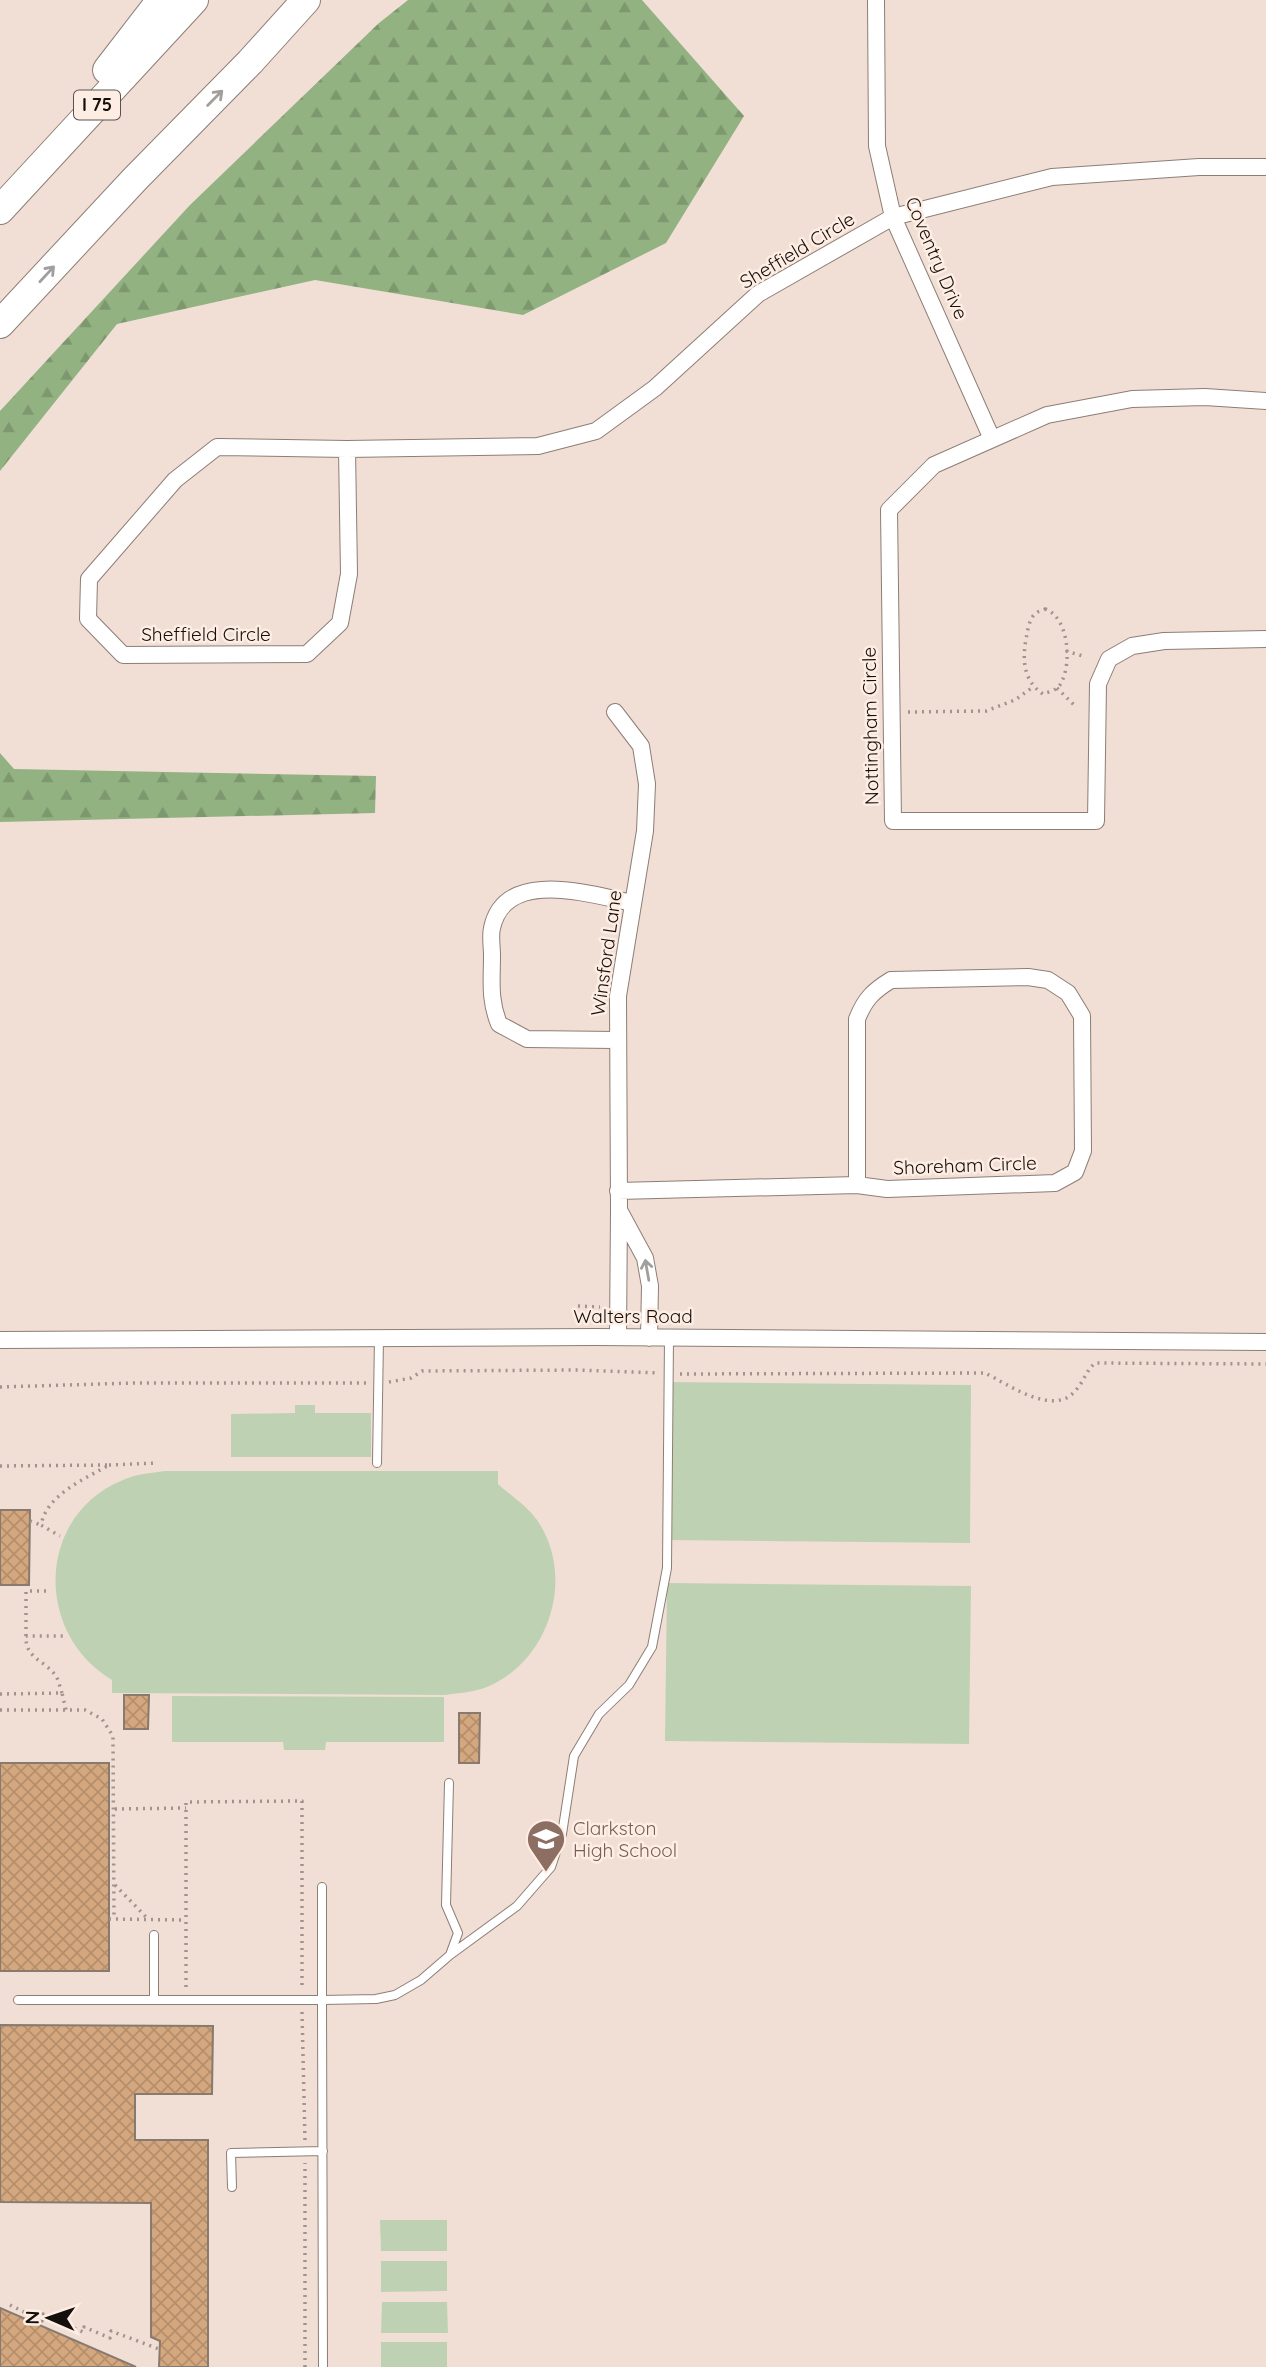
<svg xmlns="http://www.w3.org/2000/svg" width="1266" height="2367" font-family="Quicksand,sans-serif">
	<style>
		.green { fill: #bed2b3 }
		.forest { fill: url(#forest-firs) }
		.building { fill: url(#building-cross-hatch); stroke: #877a6f; stroke-width: 2 }
		.lines { fill: none; stroke-linecap: round; stroke-linejoin: round }
		.lane-casing { stroke: #8d7e75; stroke-width: 10 }
		.street-casing { stroke: #8d7e75; stroke-width: 18 }
		.highway-casing { stroke: #8d7e75; stroke-width: 30 }
		.path { stroke: #a0938c; stroke-width: 3.5; stroke-dasharray: 2 5; stroke-linecap: butt }
		.lane { stroke: #fff; stroke-width: 8 }
		.street { stroke: #fff; stroke-width: 16 }
		.highway { stroke: #fff; stroke-width: 28 }
		.oneway { stroke: #a19f9e }
		.labels { text-anchor: middle; stroke-width: 5; stroke-linejoin: round; paint-order: stroke }
		.shield { fill: #feede3; stroke: #5b524c; stroke-width: 2 }
		.shield-label { font-size: 18px; font-weight: bold; fill: #150f0c }
		.street-label { font-size: 19px; fill: #150f0c; stroke: #feede3 }
		.education-label { font-size: 19px; fill: #785e54; stroke: #feede3; text-anchor: start }
	</style>
	<defs>
		<pattern id="forest-firs" width="22" height="20" patternUnits="userSpaceOnUse" patternTransform="scale(1.75)"><rect width="22" height="20" fill="#92b281"/><path d="M5 1l3.5 6h-7zM16 11l3.5 6h-7z" fill="#7d986e"/></pattern>
		<pattern id="building-cross-hatch" width="8" height="8" patternUnits="userSpaceOnUse" patternTransform="scale(1.75)"><rect width="8" height="8" fill="#d4a77e"/><path d="M0 0l8 8M0 8l8-8" fill="none" stroke="#b58f6c"/></pattern>
	</defs>
	<rect width="100%" height="100%" fill="#f1dfd6"/>
	<path class="green" d="M668 1382 971 1385 970 1543 666 1540Z
		M295 1405H315V1413H371V1457H231V1414L295 1413Z
		M165 1471H498V1484C511 1496 526 1505 537 1520 576 1576 550 1661 487 1687 474 1692 459 1693 445 1695L112 1693V1680C34 1634 36 1515 123 1480 136 1474 151 1473 165 1471Z
		M667 1583 971 1586 969 1744 665 1741Z
		M172 1696 444 1697V1742H326L325 1750H284L283 1742H172Z
		M380 2220H447V2251H381Z
		M381 2261H447V2291L381 2292Z
		M382 2302H447L448 2333H381Z
		M381 2342H447V2367H381Z"/>
	<path class="forest" d="M408 0H642L744 116 666 243 523 315 315 280 117 324 0 471V411L190 205 379 23Z
		M0 753 14 769 376 776 375 813 0 822Z"/>
	<path class="building" d="M0 1510H30L29 1585H0Z
		M124 1695H149L148 1729H124Z
		M459 1713H480L479 1763H459Z
		M0 1763H109V1971H0Z
		M0 2025 213 2026 212 2094H135V2140H208V2367H159L160 2341 151 2337V2203L0 2202Z
		M0 2308 136 2367H0Z"/>
	<g class="lines">
		<g class="lane-casing">
			<path id="lane" d="M377 1463 379 1338
				M322 1887V2000L376 1999 395 1995 421 1980 450 1955 458 1933 446 1905 449 1783
				M154 1935V1999
				M450 1955 517 1906 551 1867 562 1834 574 1756 599 1714 629 1685 652 1647 667 1568 669 1338
				M18 2000H322L323 2367
				M232 2187 231 2153 323 2151"/>
		</g>
		<g class="street-casing">
			<path id="street" d="M876 0 877 146 893 217 992 439
				M1266 401 1205 397 1132 399 1047 415 934 465 889 510 893 821H1096L1098 684 1109 659 1132 646 1164 641 1266 639
				M347 449 349 574 340 623 307 654 123 655 88 619 89 579 175 480 217 447 347 449 538 446 596 431 655 388 758 294 893 217 1052 177 1199 167H1266
				M615 712 641 746 647 784 645 831 618 996 619 1210
				M616 1040 527 1039 499 1024C489 999 492 981 492 955 492 947 490 936 492 928 505 867 592 895 633 903
				M618 1191 857 1185 887 1189 1055 1183 1075 1172 1083 1151 1082 1016 1068 993 1048 980 1028 977 891 980C873 991 865 999 857 1019V1185
				M618 1337 619 1210 645 1258 650 1286 649 1338
				M0 1340 595 1337 1266 1342"/>
		</g>
		<g class="highway-casing">
			<path id="highway" d="M107 70 161 0
				M0 210 194 0
				M0 324 135 179 250 62 306 0"/>
		</g>
		<path class="path" d="M1045 609C1069 617 1072 664 1061 683 1058 690 1049 692 1043 694 1022 680 1022 657 1027 634 1028 628 1030 618 1035 614 1038 611 1042 611 1045 609Z
			M1066 651 1086 657
			M1057 688 1075 706
			M908 712 986 711 1015 700 1033 687
			M578 1306 600 1307
			M680 1374 985 1373C1008 1384 1054 1418 1076 1390 1084 1381 1086 1371 1095 1363L1266 1364
			M389 1382 411 1378 422 1371 578 1370 659 1373
			M0 1387 133 1383H367
			M109 1465 157 1463
			M0 1466 109 1465C85 1479 47 1494 41 1525L60 1536
			M30 1521 41 1525
			M26 1636V1591H50
			M62 1693C60 1688 59 1681 56 1676 45 1660 25 1659 26 1636H64
			M0 1694 62 1693 66 1710
			M0 1710H85L102 1719 113 1736 114 1919
			M115 1809 186 1808
			M115 1885 148 1919
			M109 1919 186 1920
			M186 1987V1802L302 1801V1987
			M302 2012 305 2141
			M10 2305 42 2321 43 2314 83 2332 84 2327 110 2338 111 2331 159 2349
			M305 2367V2163"/>
		<use href="#lane" class="lane"/>
		<use href="#street" class="street"/>
		<use href="#highway" class="highway"/>
	</g>
	<defs><path id="oneway-shaft" d="M-6 0H5M1.5-3L5.5 0L1.5 3" fill="none" stroke-width="1.6" stroke-linecap="round" stroke-linejoin="round" transform="scale(1.75)"/></defs>
	<g class="oneway">
		<use href="#oneway-shaft" transform="translate(215 98) rotate(-45)"/>
		<use href="#oneway-shaft" transform="translate(47 274) rotate(-47)"/>
		<use href="#oneway-shaft" transform="translate(647 1270) rotate(-100)"/>
	</g>
	<defs>
		<g id="school-pin" transform="scale(2.0125)"><path d="M0 17L-7.5 6A9.5 9.5 0 1 1 7.5 6Z" fill="#8d6e63" stroke="#feede3"/><path d="M0-5L7-2L0 1L-7-2ZM-4 1L0 2.5L4 1V4Q0 6-4 4Z" fill="#fff"/></g>
	</defs>
	<g fill-rule="evenodd">
		<use href="#school-pin" x="546" y="1839"/>
	</g>
	<g class="labels">
		<rect class="shield" x="74" y="90.5" width="46" height="29" rx="5"/>
		<g class="shield-label">
			<text x="97" y="111">I 75</text>
		</g>
		<g class="street-label">
			<text transform="translate(797 250) rotate(-31)" y="7">Sheffield Circle</text>
			<text transform="translate(937 258) rotate(67)" y="7">Coventry Drive</text>
			<text x="206" y="641">Sheffield Circle</text>
			<text transform="translate(870 726) rotate(-91)" y="7">Nottingham Circle</text>
			<text transform="translate(606 953) rotate(-82)" y="7">Winsford Lane</text>
			<text transform="translate(965 1165) rotate(-2)" y="7">Shoreham Circle</text>
			<text x="633" y="1323">Walters Road</text>
		</g>
		<g class="education-label">
			<text x="573" y="1835">Clarkston<tspan x="573" dy="22">High School</tspan></text>
		</g>
	</g>
	<g transform="translate(49 2318) rotate(272)" stroke="#feede3" stroke-width="5" paint-order="stroke">
	<path d="M0-5L12 26L0 18L-12 26Z" fill="#150f0c"/>
	<text y="-10" font-size="19" font-weight="bold" text-anchor="middle" fill="#150f0c">N</text>
	</g>
</svg>
